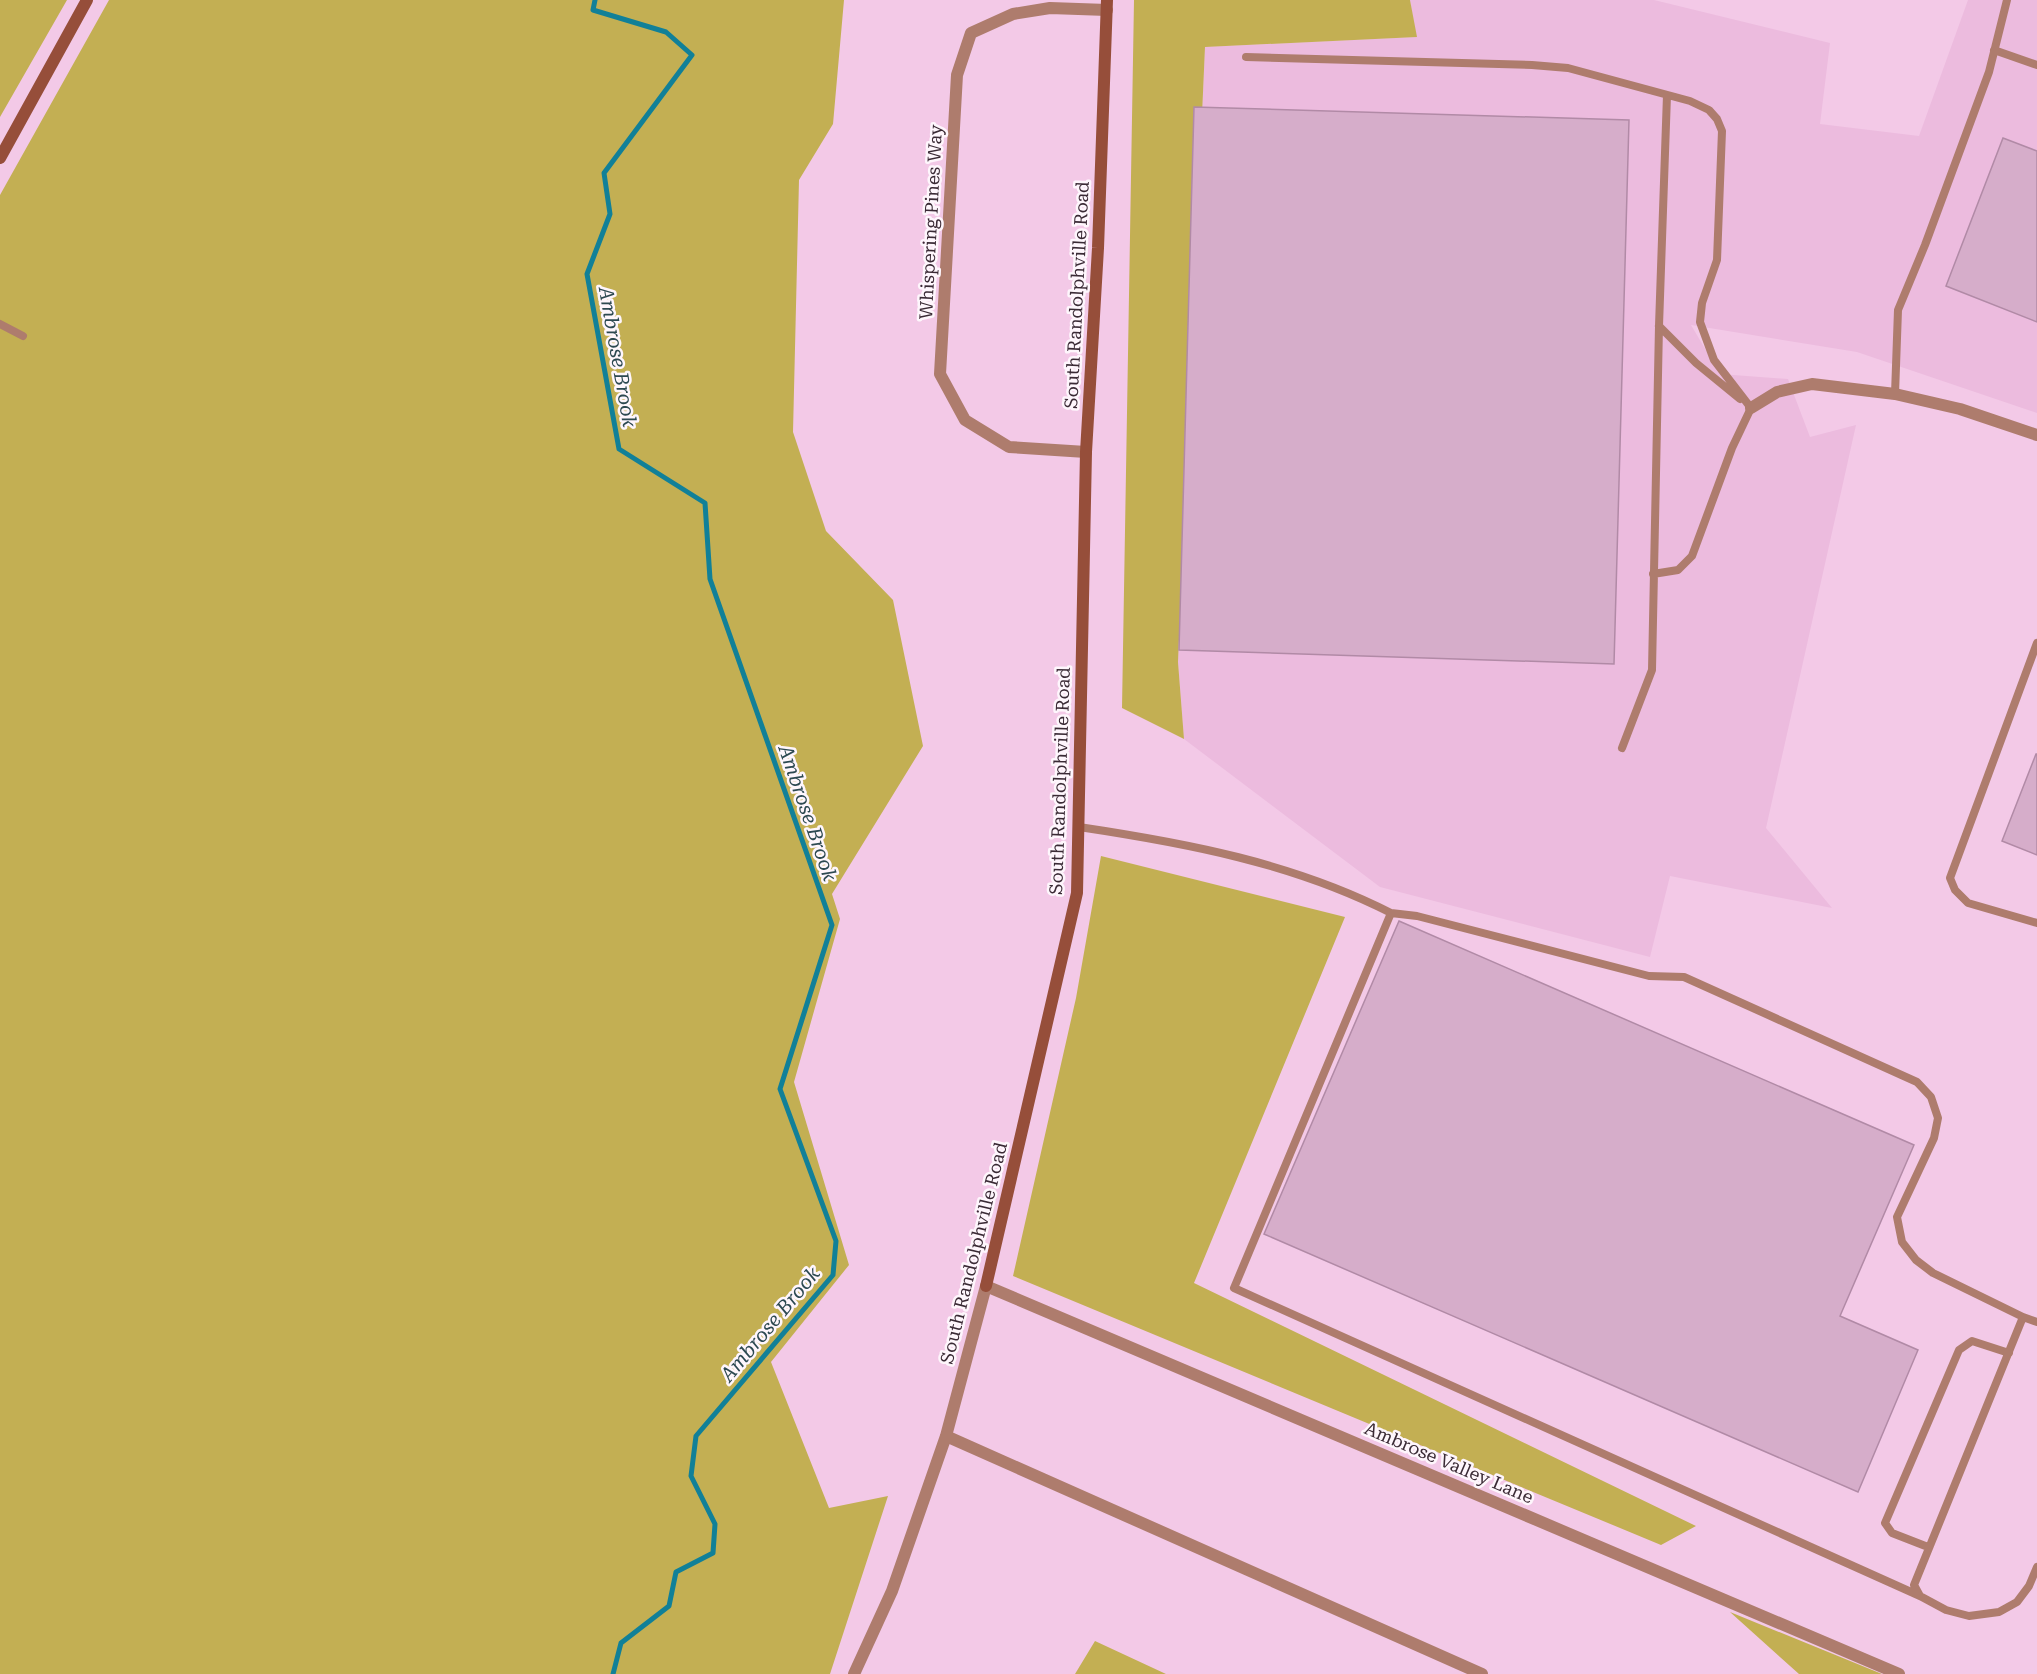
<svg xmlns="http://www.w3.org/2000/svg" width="2037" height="1674" font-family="'Roboto Serif',serif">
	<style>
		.built { fill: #ecbbde }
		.green { fill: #c3af53 }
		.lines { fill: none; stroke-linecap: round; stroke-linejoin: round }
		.stream { stroke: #118098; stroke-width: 5 }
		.building { fill: #d6adca; stroke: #b18aa6; stroke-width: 1.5 }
		.lane { stroke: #ae7c6d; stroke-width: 8 }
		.street { stroke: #ae7c6d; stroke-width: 12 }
		.secondary { stroke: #964e3a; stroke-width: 12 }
		.labels { text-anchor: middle; stroke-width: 5; stroke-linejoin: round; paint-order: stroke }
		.street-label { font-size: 18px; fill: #3a2a35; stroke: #fef6fc }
		.water-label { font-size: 20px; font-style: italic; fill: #2d4951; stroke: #fef6fc }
	</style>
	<rect width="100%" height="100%" fill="#f3c9e7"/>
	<path class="built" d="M1410 0H1654L1830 43 1820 124 1919 136 1968 0H2037V413L1857 352 1691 325 1720 374 1788 379 1810 437 1856 425 1766 828 1832 908 1670 876 1650 957 1380 887 1184 739 1178 662 1205 47 1416 37Z"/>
	<path class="green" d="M0 0H67L0 117Z
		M109 0H844L833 124 799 180 793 432 826 531 893 600 923 746 832 894 840 919 794 1082 849 1265 771 1362 829 1508 888 1496 830 1674H0V195Z
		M1134 0H1410L1417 37 1205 47 1178 662 1184 739 1122 708Z
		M1101 856 1345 917 1194 1283 1696 1526 1661 1545 1013 1276 1076 998Z
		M1730 1612 1882 1674H1799Z
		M1095 1641 1166 1674H1075Z"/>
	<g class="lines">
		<path class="stream" d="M595 0 593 10 666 32 692 55 604 173 610 214 587 274 619 449 705 503 710 579 832 925 780 1089 836 1241 833 1275 696 1436 691 1476 715 1524 713 1553 676 1572 669 1606 621 1643 613 1674"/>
	</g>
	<path class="building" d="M1194 107 1629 120 1614 664 1179 650Z
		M2003 138 2037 151V322L1946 286Z
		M2036 754H2037V855L2002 841Z
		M1399 921 1914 1145 1840 1316 1918 1350 1858 1492 1264 1234Z"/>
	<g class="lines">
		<path class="lane" d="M1994 50 2037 65
			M1246 57 1532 65 1568 68 1690 101 1709 110 1717 119 1722 131 1717 260 1702 303 1700 322 1714 360 1751 408
			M0 324 23 336
			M1659 326 1696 363 1740 399
			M1895 394 1898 310 1925 245 1989 72 2007 0
			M1653 574 1678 570 1692 556 1732 448 1751 408
			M2037 643 1950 878 1955 890 1968 903 2037 923
			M1622 748 1652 670 1659 326 1667 95
			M1079 827C1186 843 1293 863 1391 913
			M2037 1322 2023 1317 1914 1585 1920 1596 1946 1610 1969 1616 1999 1612 2017 1602 2029 1586 2037 1567
			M1928 1547 1892 1533 1885 1523 1959 1350 1972 1341 2009 1353
			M1920 1596 1234 1288 1391 913 1417 916 1649 976 1684 977 1917 1082 1931 1097 1938 1118 1934 1138 1897 1217 1902 1242 1916 1260 1933 1273 2023 1317"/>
		<path class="street" d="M1751 408 1777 392 1812 384 1895 394 1960 409 2037 435
			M1086 452 1009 447 965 420 940 374 957 75 971 33 1013 14 1050 8 1107 10
			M946 1436 1482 1674
			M854 1674 892 1591 946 1436 986 1286 1899 1674"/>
		<path class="secondary" d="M0 158 87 0
			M986 1286 1077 893 1086 452 1098 248 1107 0"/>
	</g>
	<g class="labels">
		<g class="street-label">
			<text transform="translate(931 222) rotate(-87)" y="6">Whispering Pines Way</text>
			<text transform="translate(1077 295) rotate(-87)" y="6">South Randolphville Road</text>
			<text transform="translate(1060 781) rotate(-88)" y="6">South Randolphville Road</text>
			<text transform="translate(974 1253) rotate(-76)" y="6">South Randolphville Road</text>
			<text transform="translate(1449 1463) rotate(23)" y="6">Ambrose Valley Lane</text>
		</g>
		<g class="water-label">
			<text transform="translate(618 357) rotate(80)" y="7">Ambrose Brook</text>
			<text transform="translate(808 813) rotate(71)" y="7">Ambrose Brook</text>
			<text transform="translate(770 1324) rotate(-50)" y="7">Ambrose Brook</text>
		</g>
	</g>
</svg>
